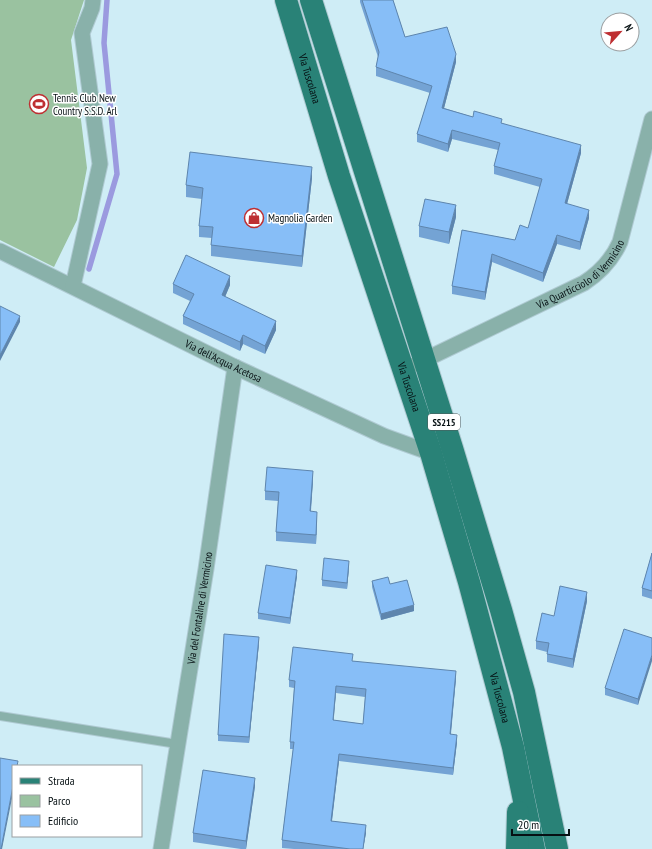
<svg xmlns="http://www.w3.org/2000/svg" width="652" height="849" font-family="'PT Sans Narrow',sans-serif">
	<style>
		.green { fill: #9ac2a0 }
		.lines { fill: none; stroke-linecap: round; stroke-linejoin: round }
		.stream { stroke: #9b9adf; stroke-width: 5.5 }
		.service-casing { stroke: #afcad2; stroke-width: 10 }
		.minor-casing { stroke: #afcad2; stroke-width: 17 }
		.primary-casing { stroke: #afcad2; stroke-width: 24 }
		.service { stroke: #89b1aa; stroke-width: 8 }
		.minor { stroke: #89b1aa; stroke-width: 15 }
		.primary { stroke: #298277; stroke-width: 22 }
		.wall { fill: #74a3d4; fill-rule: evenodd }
		.shaded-wall { fill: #5e85ad }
		.building { fill: #87bef7; stroke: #5e85ad; fill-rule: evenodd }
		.labels { text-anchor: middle; stroke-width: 3; stroke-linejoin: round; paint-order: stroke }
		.shield { fill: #fff; stroke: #51585a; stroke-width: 1 }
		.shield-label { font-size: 10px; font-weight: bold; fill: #061013 }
		.street-label { font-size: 11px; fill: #061013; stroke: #fff }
		.poi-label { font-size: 11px; fill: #061013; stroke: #fff; text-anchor: start }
	</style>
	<rect width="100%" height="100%" fill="#cfedf6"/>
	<path class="green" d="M0 0H84L71 40 87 168 77 220 54 267 0 240Z"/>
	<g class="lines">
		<path class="stream" d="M89 269 117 174 104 43 107 0"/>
		<g class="service-casing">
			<path id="service" d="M0 716 177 744"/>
		</g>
		<g class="minor-casing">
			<g id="minor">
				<path id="s1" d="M0 251 235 367 384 436 431 453 437 452"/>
				<path d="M73 286 100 164 82 33 92 8 93 0"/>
				<path id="s2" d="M416 364 584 283C601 272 612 260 620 242L652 119"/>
				<path id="s3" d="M161 849 206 569 235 367"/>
			</g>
		</g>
		<g class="primary-casing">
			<g id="primary">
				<path id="s4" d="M286 0 339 176 431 453 469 582 513 747 534 849"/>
				<path d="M311 0 452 448 501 610 524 692 557 849"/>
				<path d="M517 849 518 812"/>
			</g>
		</g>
		<use href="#service" class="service"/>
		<use href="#minor" class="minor"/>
		<use href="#primary" class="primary"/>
	</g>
	<path class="wall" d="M360 0H393L405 37 456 62 444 108 473 117 502 123 581 153 567 204 589 218 580 250 557 244 543 282 492 262 485 300 452 294V286L462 230 515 240 528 228 540 187 494 174V166L498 150 452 139 448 152 417 142V134L430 93 376 76V67L378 57 360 2Z
		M312 178 302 267 211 256V245L212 238 199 237V226L202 199 186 197V185Z
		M456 217 449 244 419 237V226Z
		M173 284 230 285 225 297 276 330 265 354 243 344 240 351 183 324V316L190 301 173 293Z
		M313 480 311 511 317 521 316 544 276 541V532L278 501 265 500V491Z
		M652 553V599L642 596V588Z
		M349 567 347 589 322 586V580Z
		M297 576 290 624 258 619V613Z
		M372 581 390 584 414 611 381 620 372 587Z
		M587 601 573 668 547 662V652L536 649V641L554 616Z
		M652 638 638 705 605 695V688Z
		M259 643 249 743 218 741V735Z
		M353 661 456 678 451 734 457 742 453 775 339 761 332 821 366 833 363 849H294L282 848V840L293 749H290V742L294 688 289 687V680ZM336 693 365 697 363 724 333 720Z
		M255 786 246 849H241L193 842V833Z"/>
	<path class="shaded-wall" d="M456 54V62L442 116V108Z
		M452 130V139L448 152V144Z
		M581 145V153L565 211V203Z
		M312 167V178L302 267V256Z
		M456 205V217L449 244V232Z
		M589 210V218L580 250V242Z
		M557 235V244L543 282V273Z
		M492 254V262L485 300V292Z
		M230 276V285L222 304V295Z
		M20 316V322L0 361V355Z
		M276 321V330L265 354V346Z
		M243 335V344L240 351V342Z
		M313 471V480L310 520V511Z
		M317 512V521L316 544V535Z
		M349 561V567L347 589V583Z
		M297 570V576L290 624V618Z
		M587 592V601L573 668V659Z
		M414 605V611L381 620V614Z
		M259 637V643L249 743V737Z
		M652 655V661L638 705V699Z
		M456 671V678L450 741V734Z
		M336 686V693L333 728V720Z
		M457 735V742L453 775V768Z
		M339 754V761L331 828V821Z
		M255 778V786L246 849V841Z
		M13 786V793L2 849H1Z
		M366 825V833L363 849Z"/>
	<path class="building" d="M362 0H393L405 37 447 27 456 54 442 108 473 117 474 111 502 119 501 123 581 145 565 203 589 210 580 242 557 235 543 273 492 254 485 292 452 286 462 230 515 240 520 225 528 228 542 179 494 166 500 143 452 130 448 144 417 134 432 86 376 67 379 52Z
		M190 152 312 167 302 256 211 245 213 227 199 226 203 188 186 185Z
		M425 199 456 205 449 232 419 226Z
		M186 255 230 276 222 295 276 321 265 346 243 335 240 342 183 316 194 294 173 284Z
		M0 306 20 316 0 355Z
		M267 467 313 471 310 511 317 512 316 535 276 532 279 492 265 491Z
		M652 553V591L642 588Z
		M324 558 349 561 347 583 322 580Z
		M266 565 297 570 290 618 258 613Z
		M388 577 390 584 407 580 414 605 381 614 372 581Z
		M560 586 587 592 573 659 547 654 549 643 536 641 542 613 554 616Z
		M624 629 652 638V655L638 699 605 688Z
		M224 634 259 637 249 737 218 735Z
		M293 647 353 654 352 661 456 671 450 734 457 735 453 768 339 754 331 821 366 825 363 849H350L282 840 294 742H290L295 681 289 680ZM336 686 366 689 363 724 333 720Z
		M0 758 18 761 17 766H13V786L1 849H0Z
		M203 770 255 778 246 841 193 833Z"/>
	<defs>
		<g id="stadium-ring" transform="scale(1)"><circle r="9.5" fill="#fff" stroke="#be2f32" stroke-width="1.5"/><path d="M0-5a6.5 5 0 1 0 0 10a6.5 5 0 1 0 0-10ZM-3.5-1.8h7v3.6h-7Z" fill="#be2f32"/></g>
		<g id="shop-ring" transform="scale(1)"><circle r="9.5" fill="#fff" stroke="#be2f32" stroke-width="1.5"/><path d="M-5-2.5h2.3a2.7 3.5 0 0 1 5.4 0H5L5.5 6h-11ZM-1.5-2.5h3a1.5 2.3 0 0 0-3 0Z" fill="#be2f32"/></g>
	</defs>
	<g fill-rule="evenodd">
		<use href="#stadium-ring" x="39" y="104"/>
		<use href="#shop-ring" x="254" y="218"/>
	</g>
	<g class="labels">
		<rect class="shield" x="428" y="414" width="32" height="16" rx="3"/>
		<g class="shield-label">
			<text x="444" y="426">SS215</text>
		</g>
		<g class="street-label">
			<text dy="4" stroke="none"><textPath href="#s4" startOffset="82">Via Tuscolana</textPath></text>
			<text dy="4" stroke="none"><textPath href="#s2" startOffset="189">Via Quarticciolo di Vermicino</textPath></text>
			<text dy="4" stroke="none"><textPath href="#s1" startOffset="249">Via dell'Acqua Acetosa</textPath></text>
			<text dy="4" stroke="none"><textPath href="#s4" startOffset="406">Via Tuscolana</textPath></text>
			<text dy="4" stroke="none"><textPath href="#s3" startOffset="244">Via del Fontaline di Vermicino</textPath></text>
			<text dy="4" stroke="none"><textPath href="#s4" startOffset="730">Via Tuscolana</textPath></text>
		</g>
		<g class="poi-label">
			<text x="53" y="102">Tennis Club New<tspan x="53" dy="13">Country S.S.D. Arl</tspan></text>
			<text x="268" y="222">Magnolia Garden</text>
		</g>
	</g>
	<rect x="12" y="765" width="130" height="72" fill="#ffffff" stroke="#9b9fa1"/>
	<rect x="20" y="778" width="20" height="6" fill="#298277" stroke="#9b9fa1"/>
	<text x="48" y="785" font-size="12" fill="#061013">Strada</text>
	<rect x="20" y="795" width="20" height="12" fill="#9ac2a0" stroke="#9b9fa1"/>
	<text x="48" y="805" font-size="12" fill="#061013">Parco</text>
	<rect x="20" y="815" width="20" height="12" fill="#87bef7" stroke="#9b9fa1"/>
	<text x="48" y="825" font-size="12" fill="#061013">Edificio</text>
	<g transform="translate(620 32) rotate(63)"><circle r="19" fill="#ffffff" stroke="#9b9fa1"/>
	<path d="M0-3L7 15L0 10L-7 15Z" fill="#be2f32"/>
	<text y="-6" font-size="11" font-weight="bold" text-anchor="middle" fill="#061013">N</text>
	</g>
	<path d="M512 829v6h57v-6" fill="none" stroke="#061013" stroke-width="2"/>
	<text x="518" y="829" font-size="12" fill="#061013" stroke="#ffffff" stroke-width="3" paint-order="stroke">20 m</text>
</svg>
